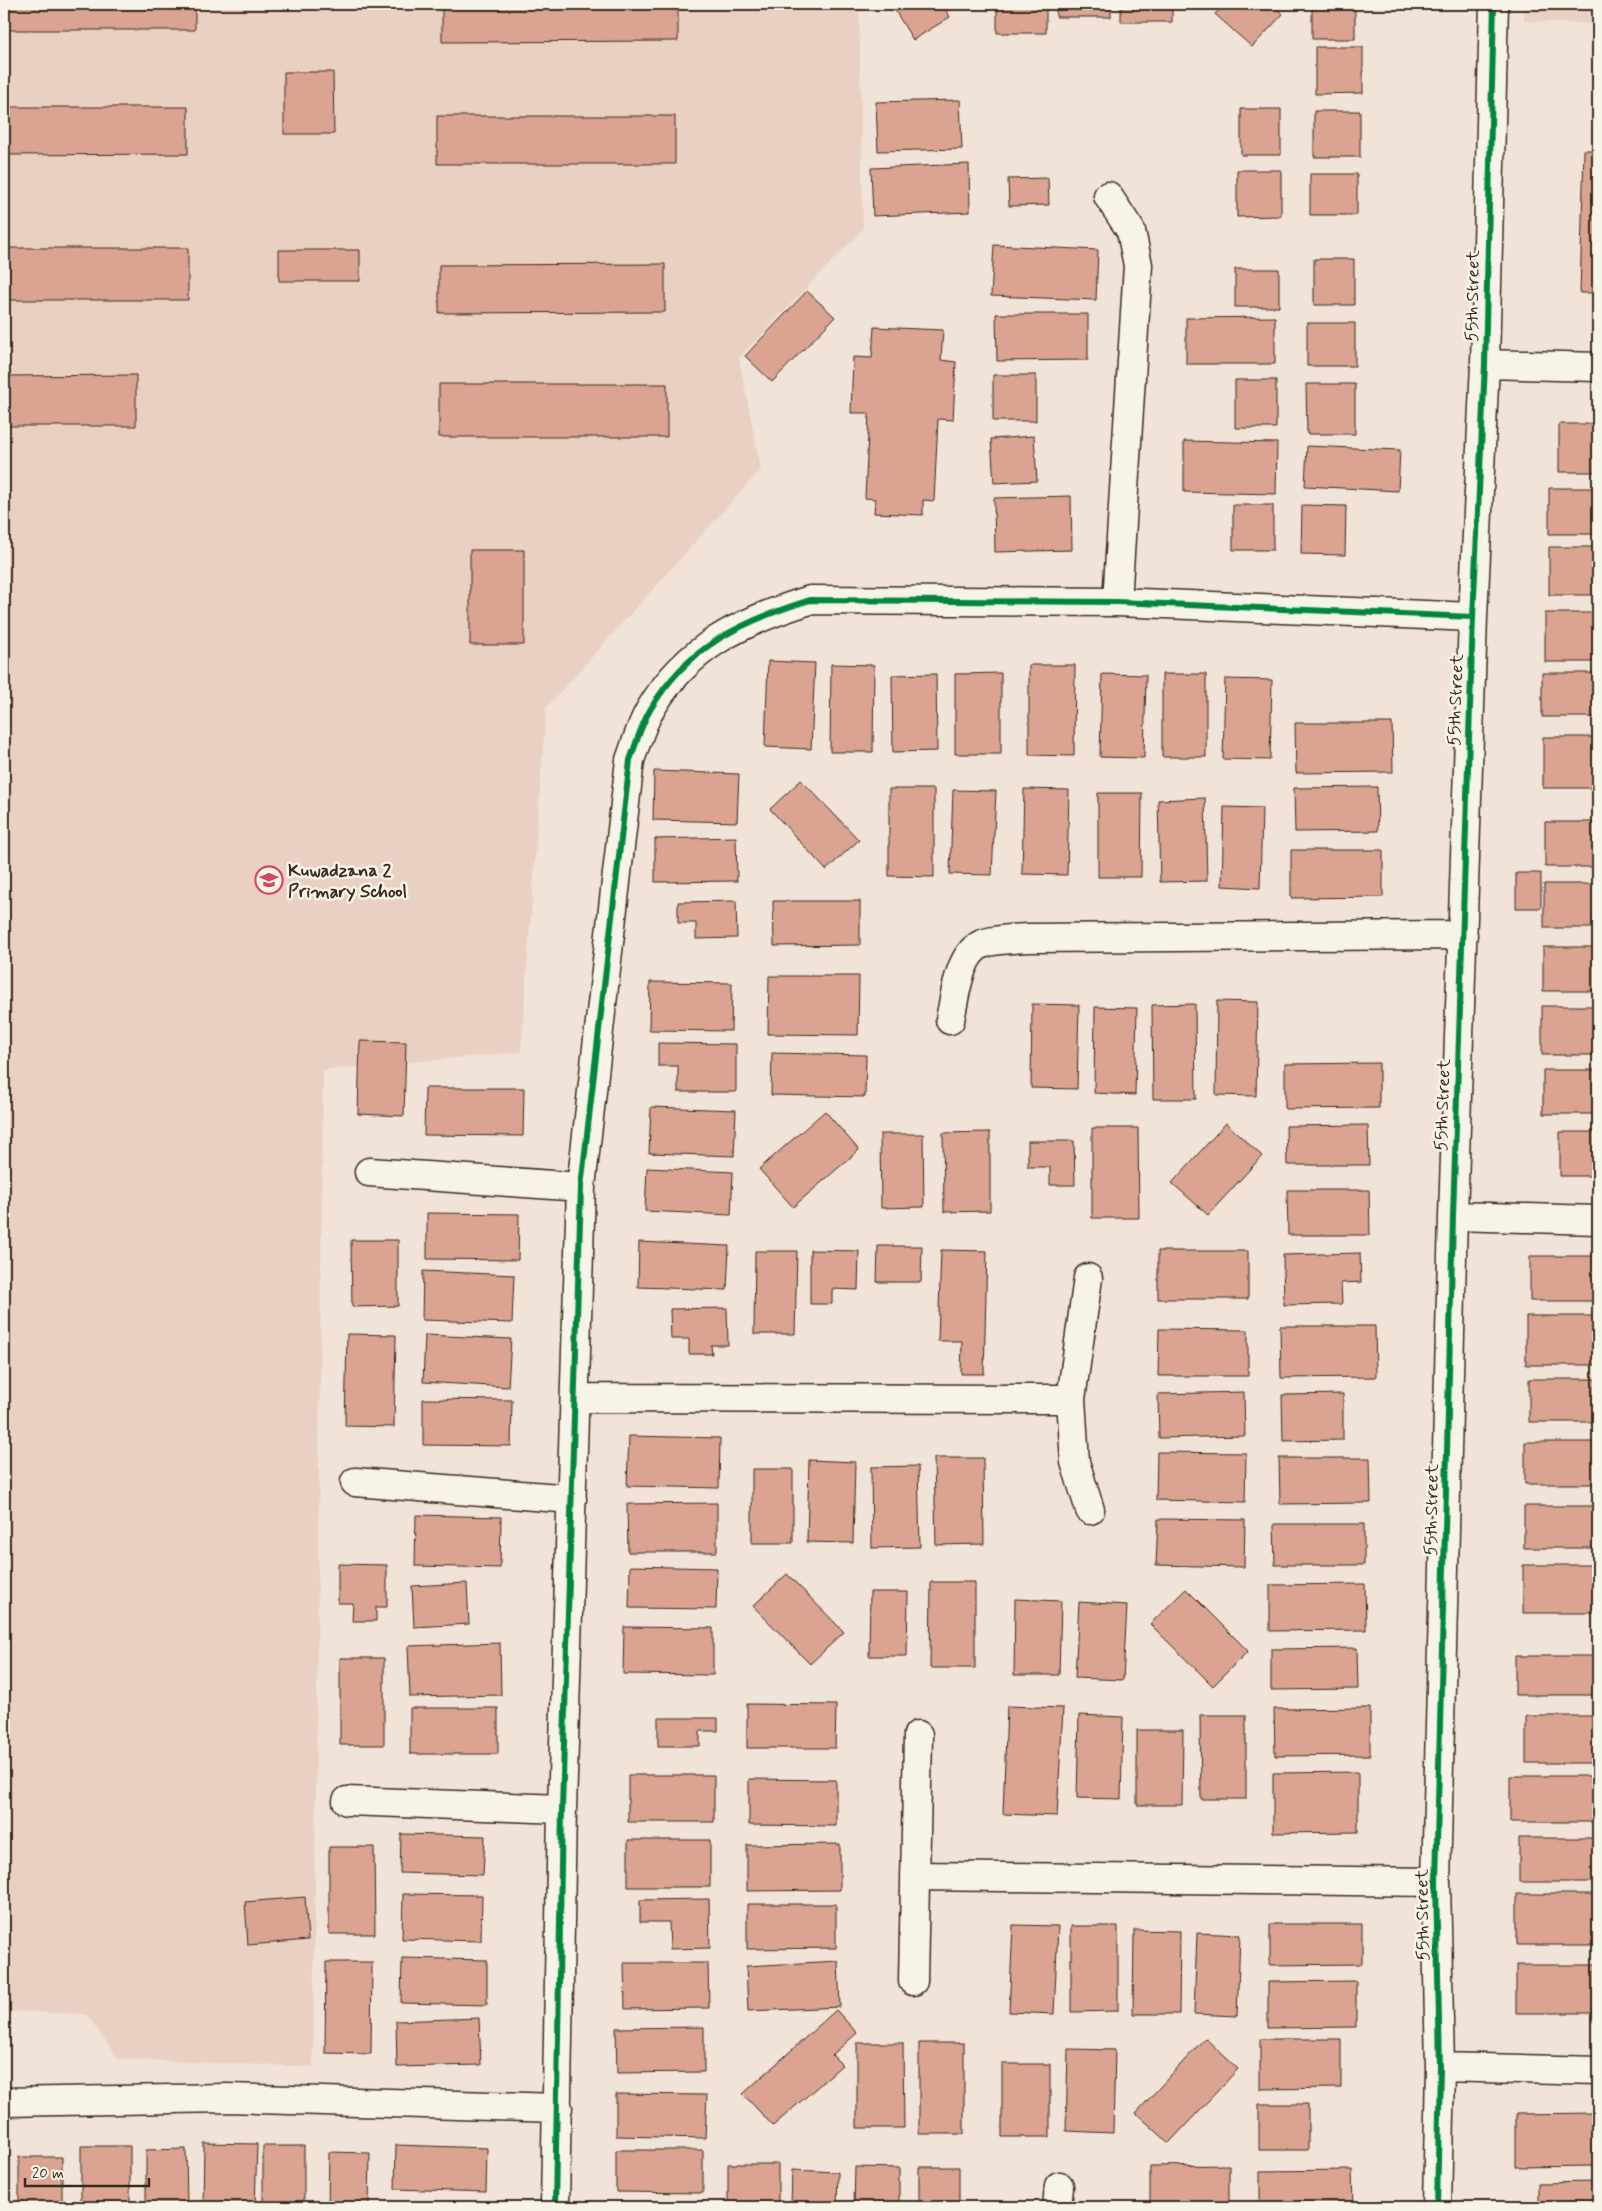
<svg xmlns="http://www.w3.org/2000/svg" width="1602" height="2211" font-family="Mynerve,sans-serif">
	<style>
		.built { fill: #ead0c2 }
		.building { fill: #daa392; stroke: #3b2a1e }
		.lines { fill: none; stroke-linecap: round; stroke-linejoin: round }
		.minor-casing { stroke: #3b2a1e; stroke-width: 31 }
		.minor { stroke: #f7f3e8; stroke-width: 28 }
		.cycleway-casing { stroke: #f7f3e8; stroke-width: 9 }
		.cycleway { stroke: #00873e; stroke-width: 6 }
		.labels { text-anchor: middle; stroke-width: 5; stroke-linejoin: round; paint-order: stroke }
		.street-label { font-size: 18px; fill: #3b2a1e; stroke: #f7f3e8 }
		.poi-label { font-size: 18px; font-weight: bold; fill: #3b2a1e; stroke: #f7f3e8; text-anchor: start }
	</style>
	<rect width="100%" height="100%" fill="#f1e3d7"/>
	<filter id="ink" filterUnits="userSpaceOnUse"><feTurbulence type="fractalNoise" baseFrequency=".02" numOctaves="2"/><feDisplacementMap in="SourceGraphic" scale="10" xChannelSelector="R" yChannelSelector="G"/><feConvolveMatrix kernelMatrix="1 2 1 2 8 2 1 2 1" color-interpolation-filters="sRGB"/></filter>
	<g filter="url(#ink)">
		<path class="built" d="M4 4H859L863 229 739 358 761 469 546 708 521 1052 323 1070 313 2067 119 2059 86 2014 4 2011Z
			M1525 4H1598V24L1524 21Z"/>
		<path class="building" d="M4 4H195V30H4Z
			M442 4H678V41L442 42Z
			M891 4H942L950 17 913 40Z
			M997 4H1046V33H997Z
			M1056 4H1111V17H1056Z
			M1121 4H1172V22H1121Z
			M1224 4H1272L1283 14 1252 47 1215 14Z
			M1312 4H1355V39H1312Z
			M1315 47H1363V93L1315 94Z
			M284 72H333L334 134H284Z
			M960 100 962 149 878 151 876 102Z
			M4 107H188V154L4 155Z
			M1241 109H1281V155H1241Z
			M1314 111H1360V157H1314Z
			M437 116H675V164H437Z
			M1584 150H1598V293H1580Z
			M969 164 970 212 873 216 871 168Z
			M1237 170H1281V216L1237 217Z
			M1310 174H1357V215H1310Z
			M1048 178 1049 205 1009 206 1008 179Z
			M994 245 1098 250 1096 300 991 296Z
			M4 248H188V300H4Z
			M279 250H360V281H279Z
			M1314 259H1354V305H1314Z
			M665 264V312L439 313V265Z
			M1235 269H1279V307H1235Z
			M807 291 835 317 772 382 745 356Z
			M996 314H1088V360L997 361Z
			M1275 317V364H1186V318Z
			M1307 323H1355V366H1307Z
			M874 327 943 330 941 360 956 362 953 420 938 419 934 501 923 500V515L874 513 875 499 865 498 869 413H851L853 357 872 358Z
			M136 375V426H4V376Z
			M993 375H1036V421H993Z
			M1235 380H1276V428H1235Z
			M439 384H667V437H439Z
			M1306 384H1355V434H1307Z
			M1559 424H1598V472H1559Z
			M1034 436 1037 481 994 483 991 439Z
			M1184 441 1277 443 1276 494 1184 492Z
			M1307 446 1400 450 1398 491 1305 486Z
			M1549 488H1598V534H1549Z
			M1071 496 1072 550 995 552 994 498Z
			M1233 505H1273V550H1233Z
			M1302 505 1346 506 1345 555 1301 554Z
			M1549 547H1598V595H1549Z
			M470 550H524V645H470Z
			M1545 613H1598V662H1545Z
			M768 661 815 663 811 749 765 747Z
			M831 664 874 665 873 752H830Z
			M1029 665H1075L1074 756 1029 755Z
			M1001 673V754H955V674Z
			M1542 673H1598V717H1542Z
			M936 674 937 751 893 752 892 675Z
			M1102 674 1146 675 1144 758 1100 757Z
			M1162 674H1206V757H1162Z
			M1225 679 1272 680 1270 760 1223 759Z
			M1295 723H1392L1393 772 1296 773Z
			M1543 737H1598V788H1543Z
			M654 771 739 774 737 822 653 820Z
			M801 780 859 840 826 870 770 809Z
			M1377 787 1378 831 1295 832 1294 788Z
			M889 789H934V877L889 876Z
			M1024 789 1069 790 1067 875 1022 874Z
			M953 790 996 791 992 875 950 874Z
			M1098 793H1142L1141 877H1098Z
			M1205 798 1207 881 1160 882 1158 800Z
			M1224 807 1262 808 1260 888 1222 886Z
			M1545 822H1598V867H1545Z
			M736 837 737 881 655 882V839Z
			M1291 850H1383V897L1291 898Z
			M1516 873H1541V908H1516Z
			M1544 884H1598V928H1544Z
			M736 901 737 938 696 939V923H678V902Z
			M773 901H860V945L774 946Z
			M1543 947H1598V991H1543Z
			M769 976H859L858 1035 768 1034Z
			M650 982 732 983 731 1031 649 1030Z
			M1217 1001 1258 1002 1256 1096 1216 1095Z
			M1032 1004 1079 1005 1077 1089 1031 1088Z
			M1195 1004 1196 1099H1153L1152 1005Z
			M1542 1006H1598V1055H1542Z
			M1095 1007 1137 1008 1135 1095 1094 1093Z
			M360 1041 406 1042 404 1116 358 1114Z
			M658 1043 736 1044V1092H678V1066H658Z
			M772 1053 866 1055 865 1097 771 1095Z
			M1379 1063V1108L1285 1109V1064Z
			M1543 1070H1598V1114H1543Z
			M425 1088H524L523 1136 424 1135Z
			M651 1107 736 1110 734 1156 649 1153Z
			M825 1111 859 1150 793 1207 759 1169Z
			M1226 1123 1262 1156 1208 1215 1172 1183Z
			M1368 1125 1369 1165H1287L1286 1126Z
			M1092 1128H1138L1139 1218H1092Z
			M990 1132V1211L944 1212 943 1133Z
			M1560 1132H1598V1176H1560Z
			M880 1134H923L924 1207 881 1208Z
			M1028 1141H1074L1075 1185H1050V1167H1028Z
			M647 1168 733 1172 731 1215 645 1211Z
			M1287 1190H1369L1370 1235H1288Z
			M427 1213 519 1214 518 1260 427 1259Z
			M351 1240H398V1306L352 1307Z
			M639 1242 729 1246 727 1290 638 1287Z
			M878 1246H922L921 1282H877Z
			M810 1250 859 1251 858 1290 832 1289V1304H810Z
			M941 1250 987 1251 984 1374H961L962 1341H938Z
			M755 1251H797L795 1334H754Z
			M1158 1251H1248V1299H1158Z
			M1360 1253 1361 1282 1341 1283 1342 1304 1284 1305 1283 1255Z
			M1530 1256H1598V1301H1530Z
			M423 1271 514 1275 512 1323 422 1320Z
			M727 1308 728 1345H711L712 1354H689V1339H671L670 1309Z
			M1526 1316H1598V1365H1526Z
			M1280 1326H1375L1376 1377 1281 1378Z
			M1159 1329 1248 1330V1376H1158Z
			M347 1334 396 1335 394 1427 345 1426Z
			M425 1335 511 1339 508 1387 423 1382Z
			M1529 1379H1598V1422H1529Z
			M1244 1392 1245 1436 1159 1438 1158 1394Z
			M1343 1394V1440L1283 1441 1282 1395Z
			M423 1399 512 1400 511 1446 423 1445Z
			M629 1436 720 1438 719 1488 627 1486Z
			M1525 1442H1598V1484H1525Z
			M1157 1452 1246 1453 1245 1502 1156 1500Z
			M934 1458H983L984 1544 936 1545Z
			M1279 1458H1370L1371 1503 1280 1504Z
			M809 1460 855 1462 853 1543 807 1542Z
			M918 1466 920 1547 872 1548 871 1467Z
			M752 1469H793V1543H752Z
			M717 1503V1552H628L627 1504Z
			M1524 1506H1598V1548H1524Z
			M416 1515 501 1517 500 1568 415 1566Z
			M1158 1519 1245 1520 1244 1567 1156 1565Z
			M1274 1524H1364V1565H1275Z
			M338 1564 387 1565V1607H376V1621H352L353 1603H338Z
			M1523 1565H1598V1613H1523Z
			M630 1566 717 1568 716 1609 629 1608Z
			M787 1574 844 1632 810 1664 753 1606Z
			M931 1582H975V1668H930Z
			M467 1583 469 1624 414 1627 412 1586Z
			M1365 1584 1366 1630 1270 1631V1585Z
			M1186 1589 1248 1651 1213 1686 1150 1624Z
			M870 1592H908L907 1656H869Z
			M1015 1599 1061 1601 1059 1675H1014Z
			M1079 1602 1127 1605 1123 1680 1075 1678Z
			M624 1627 713 1628V1675L623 1674Z
			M500 1643 501 1695 410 1697 408 1646Z
			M1357 1648 1358 1689 1271 1690V1649Z
			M1515 1656H1598V1695H1515Z
			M340 1658H384V1745H340Z
			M747 1704 836 1705 835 1748H747Z
			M1007 1706 1063 1708 1057 1816 1003 1814Z
			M410 1708H498V1754H410Z
			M1370 1708V1755L1275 1756 1274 1709Z
			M1079 1715 1123 1717 1121 1799 1077 1798Z
			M1200 1715H1246V1799H1201Z
			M1526 1716H1598V1763H1526Z
			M658 1718H718V1731H700V1746H658Z
			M1137 1730H1183L1182 1805H1137Z
			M1358 1772V1832L1273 1833V1773Z
			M628 1775H714V1822H628Z
			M1510 1776H1598V1822H1510Z
			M749 1779 836 1780V1826L749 1825Z
			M401 1834 485 1836 483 1875 400 1873Z
			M1519 1838H1598V1882H1519Z
			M628 1840H710V1887H628Z
			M840 1844V1890L747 1891V1845Z
			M329 1847H374L375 1934H329Z
			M403 1894 482 1895 481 1941 402 1939Z
			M1517 1894H1598V1945H1517Z
			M305 1897 308 1940 248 1945 245 1902Z
			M709 1899 710 1948 670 1949 669 1922H640V1900Z
			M747 1904H836V1948L747 1949Z
			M1270 1924H1362V1964L1270 1965Z
			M1013 1925 1058 1926 1054 2014 1009 2012Z
			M1071 1926H1118V2011L1071 2012Z
			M1134 1930 1180 1931 1179 2014H1133Z
			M1197 1933 1240 1935 1237 2016 1194 2014Z
			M402 1958 487 1960V2005L401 2003Z
			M838 1961 840 2007 748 2011 746 1966Z
			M326 1962H372L371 2054 325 2053Z
			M624 1963H708L709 2008 625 2009Z
			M1516 1965H1598V2013H1516Z
			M1356 1981V2027L1268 2028V1982Z
			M836 2010 857 2033 832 2055 842 2065 773 2126 743 2094Z
			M479 2018 481 2065 397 2067 396 2021Z
			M704 2027V2072L617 2073 616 2028Z
			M1205 2038 1238 2069 1169 2143 1136 2113Z
			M1260 2039H1341V2088L1260 2089Z
			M857 2043H903L904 2128H857Z
			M919 2043H964V2134H919Z
			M1068 2049 1115 2050 1113 2133 1066 2131Z
			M1002 2064H1050V2137H1002Z
			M616 2094 707 2095 705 2138 616 2136Z
			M1259 2104H1308V2150H1259Z
			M1597 2113V2166L1516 2167V2114Z
			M4 2120H7L6 2207H4Z
			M204 2143 257 2144 255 2207H203Z
			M396 2145 487 2148 486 2192 395 2189Z
			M81 2146H130V2207H81Z
			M263 2146H304V2207H263Z
			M186 2149 187 2207H146V2150Z
			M616 2150H703V2193L616 2192Z
			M329 2152 370 2153 369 2207H328Z
			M19 2157H62V2207H19Z
			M728 2164H778V2207H728Z
			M1229 2165V2207H1150V2166Z
			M855 2167 899 2168V2207H854Z
			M919 2167H959V2207H919Z
			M792 2170 838 2172 837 2207H791Z
			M1352 2170 1353 2207H1260V2171Z
			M1597 2182V2207H1538V2183Z"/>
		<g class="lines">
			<g class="minor-casing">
				<path id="minor" d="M1108 196 1131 231 1138 265 1117 602
					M1485 364 1598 367
					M950 1020C955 997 959 950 985 943 998 939 1014 939 1028 938L1463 935
					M369 1172 581 1187
					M1453 1216 1598 1220
					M1088 1278 1071 1399 1075 1462 1090 1510
					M575 1398 1071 1399
					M355 1482 572 1499
					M347 1801 562 1809
					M915 1876 1436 1882
					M913 1981 918 1735
					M1440 2067 1598 2071
					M4 2102 227 2098 558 2108
					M555 2207 562 1809 581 1187 630 760C636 744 641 725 650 710 687 646 743 621 810 600L1117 602 1473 617
					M1057 2207 1059 2186
					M1437 2207 1440 2067 1436 1882 1453 1216 1473 617 1485 364 1494 4"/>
			</g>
			<use href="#minor" class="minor"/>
			<g class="cycleway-casing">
				<path id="cycleway" d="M555 2207 562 1809 581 1187 630 760C636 744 641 725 650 710 687 646 743 621 810 600L1117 602 1473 617
					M1437 2207 1440 2067 1436 1882 1453 1216 1473 617 1485 364 1494 4"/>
			</g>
			<use href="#cycleway" class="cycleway"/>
		</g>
	</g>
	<defs>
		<g id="school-ring" transform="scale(1.4375)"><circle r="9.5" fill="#f7f3e8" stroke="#d1495b" stroke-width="1.5"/><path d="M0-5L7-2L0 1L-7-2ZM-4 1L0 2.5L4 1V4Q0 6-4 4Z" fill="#d1495b"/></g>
	</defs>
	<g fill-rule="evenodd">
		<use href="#school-ring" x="269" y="880"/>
	</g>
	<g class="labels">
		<g class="street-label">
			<text transform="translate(1472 296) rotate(-89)" y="6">55th Street</text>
			<text transform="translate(1455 700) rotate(-88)" y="6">55th Street</text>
			<text transform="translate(1442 1105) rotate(-88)" y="6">55th Street</text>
			<text transform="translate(1431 1510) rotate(-89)" y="6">55th Street</text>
			<text transform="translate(1422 1915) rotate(-91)" y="6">55th Street</text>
		</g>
		<g class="poi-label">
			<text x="288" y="876">Kuwadzana 2<tspan x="288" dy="21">Primary School</tspan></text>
		</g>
	</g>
	<rect width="1602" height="2211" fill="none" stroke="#f7f3e8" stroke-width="20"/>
	<rect x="10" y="10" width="1582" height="2191" fill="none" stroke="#3b2a1e" stroke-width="2" filter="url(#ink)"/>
	<path d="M25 2178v8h124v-8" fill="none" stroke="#3b2a1e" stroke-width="2.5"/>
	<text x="32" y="2178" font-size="15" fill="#3b2a1e" stroke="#f7f3e8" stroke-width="4" paint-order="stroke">20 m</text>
</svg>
